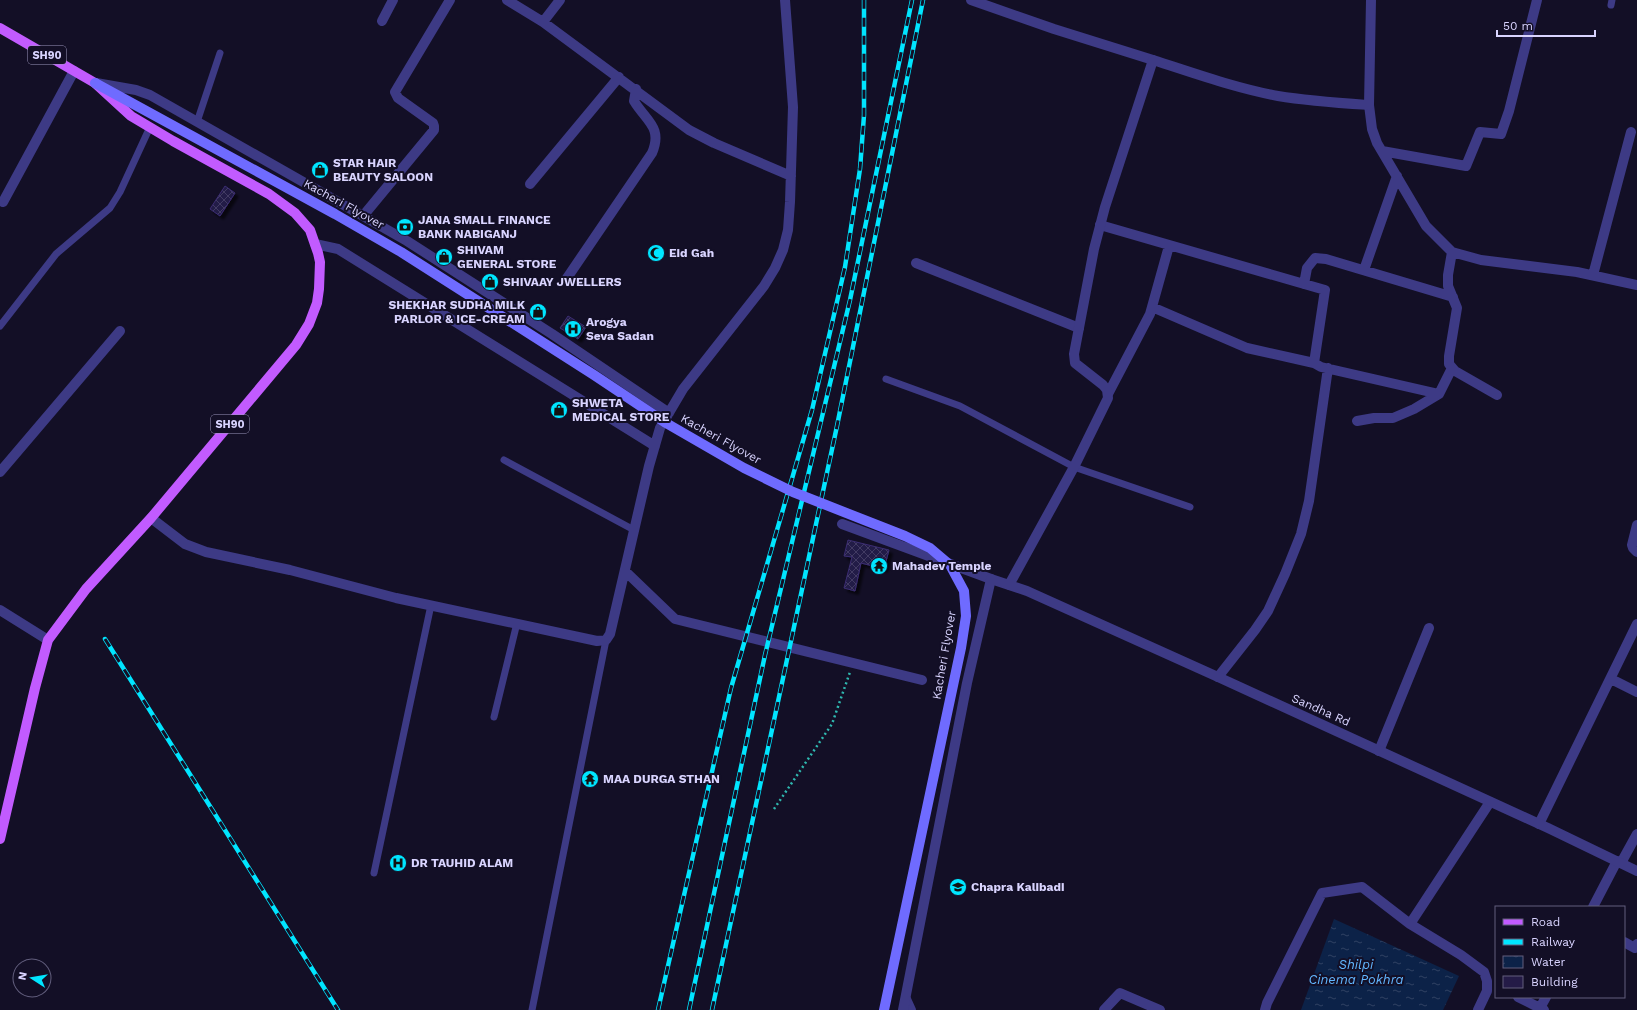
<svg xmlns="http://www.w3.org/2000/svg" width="1637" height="1010" font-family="'Work Sans',sans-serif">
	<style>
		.water { fill: url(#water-ripples) }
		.building { fill: url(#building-cross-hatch); stroke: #3b2d73; filter: url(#shadow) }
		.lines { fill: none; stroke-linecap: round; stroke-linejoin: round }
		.path { stroke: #2fb8b0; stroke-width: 2.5; stroke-dasharray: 2 3; stroke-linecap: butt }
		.service { stroke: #3d3a85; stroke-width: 7 }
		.minor { stroke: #3d3a85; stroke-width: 10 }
		.tertiary { stroke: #3d3a85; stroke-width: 10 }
		.primary { stroke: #c25bff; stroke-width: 10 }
		.rail-casing { stroke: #00e5ff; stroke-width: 4.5 }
		.rail { stroke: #130f26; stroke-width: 3; stroke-dasharray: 9; stroke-linecap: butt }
		.secondary-bridge { stroke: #6f6bff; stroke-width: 10 }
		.labels { text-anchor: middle; stroke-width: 4; stroke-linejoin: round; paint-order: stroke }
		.shield { fill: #130f26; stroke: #9e99be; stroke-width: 1 }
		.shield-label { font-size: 11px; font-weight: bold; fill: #d9d4ff }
		.poi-label { font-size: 12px; font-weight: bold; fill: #d9d4ff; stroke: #130f26; text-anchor: start }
		.street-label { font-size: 12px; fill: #d9d4ff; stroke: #130f26 }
		.water-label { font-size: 13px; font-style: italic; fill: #62b6ff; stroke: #130f26 }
	</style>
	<defs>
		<pattern id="water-ripples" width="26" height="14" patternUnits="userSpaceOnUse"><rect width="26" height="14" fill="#0c2248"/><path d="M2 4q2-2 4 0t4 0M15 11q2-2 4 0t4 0" fill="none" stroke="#2f4163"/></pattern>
		<pattern id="building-cross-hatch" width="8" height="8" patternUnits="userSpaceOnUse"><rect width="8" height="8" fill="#241b47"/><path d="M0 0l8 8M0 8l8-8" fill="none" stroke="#433b63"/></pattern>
		<filter id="shadow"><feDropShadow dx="3.5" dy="3.5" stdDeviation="1" flood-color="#0009"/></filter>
	</defs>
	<rect width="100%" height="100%" fill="#130f26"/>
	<path class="water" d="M1334 919 1459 976 1443 1010H1301Z"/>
	<path class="building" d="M225 186 235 193 220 216 210 209Z
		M568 316 586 327 578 339 560 328Z
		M848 540 889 550 884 569 861 563 855 591 844 588 852 557 844 556Z"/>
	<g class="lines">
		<path class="path" d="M774 809 832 724 850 672"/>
		<path class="service" d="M1611 5 1612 0
			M197 122 220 53
			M0 326 56 254 110 208 120 192 150 127
			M886 379 960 406 1074 467 1190 507
			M504 460 634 530
			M494 717 517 623
			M374 873 431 605
			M532 1010 606 640"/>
		<path class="minor" d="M507 0 543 22 689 130 714 143 791 176
			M971 0 1054 29 1153 60
			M382 21 393 0
			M543 22 560 0
			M96 83 136 90 150 95 407 241 552 334 669 413
			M1369 105 1372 129 1377 143 1426 226 1452 252 1481 260 1577 272 1637 285
			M1382 151 1466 166 1480 132 1501 134 1509 111 1537 0
			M530 184 619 77
			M3 202 74 71
			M363 216 434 130V126L433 123 398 98 395 92 450 0
			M1100 225 1325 290 1314 363 1321 367 1439 394
			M315 244 338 249 655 446
			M1452 252 1448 275V286L1457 308 1449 356V364L1455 371 1497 395
			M916 263 1079 328
			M1364 270 1397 176
			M1593 275 1631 132
			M567 278 652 153C663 127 646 121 634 101L636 89
			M1304 284 1307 268 1315 258 1326 259 1453 297
			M1152 307 1247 348 1314 363
			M1108 394 1150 314 1169 246
			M1357 421 1374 418H1393L1414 409 1439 394 1452 368
			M0 472 120 331
			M151 518 185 544 206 552 290 570 396 598 597 641 606 640 610 634 649 466 660 428 683 389 764 286 775 268 783 250 788 230 790 202 793 107 785 0
			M842 524 991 579
			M1637 525 1632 545 1633 548 1637 552
			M625 571 675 619 922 680
			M0 610 48 640
			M1218 677 1255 630 1268 611 1285 574 1301 534 1309 501 1328 368
			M1611 679 1637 692
			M1379 751 1429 628
			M1539 824 1637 624
			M1621 863 1637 834
			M1593 907 1617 861
			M1410 924 1490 802
			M1624 942 1635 948 1637 944
			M1518 997 1544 1010
			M906 999 911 1010
			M1540 1008 1546 997
			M1104 1010 1120 993 1160 1010
			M1265 1010 1267 1003 1322 893 1362 887 1410 924 1461 955 1484 972 1487 981V991L1478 1010"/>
		<path class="tertiary" d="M1009 585 1074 467 1108 398 1107 390 1103 385 1075 363 1074 354 1094 249 1105 207 1153 60C1194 73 1235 88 1278 96 1308 101 1339 103 1369 105L1371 0
			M903 1010 967 683 991 579 1027 591 1218 677 1548 828 1637 871"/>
		<path class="primary" d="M0 28 95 83 131 116 173 141 269 194 295 213 310 230 318 253 320 262 319 289 317 303 309 324 296 345 151 518 86 589 48 640 35 688 0 839"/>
		<g class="rail-casing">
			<path id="rail" d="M105 639 338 1010
				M658 1010 731 688 812 410 845 267 860 169 864 115V0
				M689 1010 765 655 850 300 912 0
				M712 1010 837 426 923 0"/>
		</g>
		<use href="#rail" class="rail"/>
		<path class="secondary-bridge" d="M95 83 335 214 401 252 594 375 666 423 744 468 793 492 905 536 930 548 950 565 964 591 966 616 961 648 884 1010"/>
	</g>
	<defs>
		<g id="shop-disc" transform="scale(0.9)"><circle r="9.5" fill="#00e5ff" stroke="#130f26"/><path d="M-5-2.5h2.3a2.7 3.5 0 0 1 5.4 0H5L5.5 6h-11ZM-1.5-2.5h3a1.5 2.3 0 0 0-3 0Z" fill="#111"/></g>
		<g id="bank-disc" transform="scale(0.9)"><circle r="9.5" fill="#00e5ff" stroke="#130f26"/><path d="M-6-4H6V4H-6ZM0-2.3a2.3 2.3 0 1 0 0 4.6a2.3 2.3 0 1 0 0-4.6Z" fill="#111"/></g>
		<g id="mosque-disc" transform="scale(0.9)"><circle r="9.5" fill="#00e5ff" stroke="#130f26"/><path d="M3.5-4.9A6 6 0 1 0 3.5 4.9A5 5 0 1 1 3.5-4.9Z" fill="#111"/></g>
		<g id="hospital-disc" transform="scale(0.9)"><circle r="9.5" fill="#00e5ff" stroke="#130f26"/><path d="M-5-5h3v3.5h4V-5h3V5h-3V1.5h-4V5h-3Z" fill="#111"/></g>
		<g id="temple-disc" transform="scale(0.9)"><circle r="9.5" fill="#00e5ff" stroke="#130f26"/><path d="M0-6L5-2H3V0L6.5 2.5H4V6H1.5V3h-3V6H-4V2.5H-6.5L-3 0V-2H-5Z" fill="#111"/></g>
		<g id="school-disc" transform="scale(0.9)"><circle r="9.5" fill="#00e5ff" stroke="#130f26"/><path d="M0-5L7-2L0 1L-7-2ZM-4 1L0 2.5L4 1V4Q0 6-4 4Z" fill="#111"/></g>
	</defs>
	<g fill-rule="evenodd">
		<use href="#shop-disc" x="320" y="170"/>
		<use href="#bank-disc" x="405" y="227"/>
		<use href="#mosque-disc" x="656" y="253"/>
		<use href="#shop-disc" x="444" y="257"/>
		<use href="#shop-disc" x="490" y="282"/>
		<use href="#shop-disc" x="538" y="312"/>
		<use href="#hospital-disc" x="573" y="329"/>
		<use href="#shop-disc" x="559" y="410"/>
		<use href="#temple-disc" x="879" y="566"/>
		<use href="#temple-disc" x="590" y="779"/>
		<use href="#hospital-disc" x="398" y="863"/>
		<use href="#school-disc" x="958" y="887"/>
	</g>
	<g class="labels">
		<g class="shield">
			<rect x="28" y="46" width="38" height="18" rx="3"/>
			<rect x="211" y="415" width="38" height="18" rx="3"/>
		</g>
		<g class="shield-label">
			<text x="47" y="59">SH90</text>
			<text x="230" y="428">SH90</text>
		</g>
		<g class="poi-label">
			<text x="333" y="167">STAR HAIR<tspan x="333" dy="14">BEAUTY SALOON</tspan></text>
			<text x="418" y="224">JANA SMALL FINANCE<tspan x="418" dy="14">BANK NABIGANJ</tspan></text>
			<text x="457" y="254">SHIVAM<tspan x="457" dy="14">GENERAL STORE</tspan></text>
			<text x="669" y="257">Eid Gah</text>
			<text x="503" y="286">SHIVAAY JWELLERS</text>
			<text x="525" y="309" text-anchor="end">SHEKHAR SUDHA MILK<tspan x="525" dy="14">PARLOR &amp; ICE-CREAM</tspan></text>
			<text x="586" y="326">Arogya<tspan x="586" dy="14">Seva Sadan</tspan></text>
			<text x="572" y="407">SHWETA<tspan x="572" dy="14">MEDICAL STORE</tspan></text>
			<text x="892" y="570">Mahadev Temple</text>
			<text x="603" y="783">MAA DURGA STHAN</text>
			<text x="411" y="867">DR TAUHID ALAM</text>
			<text x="971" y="891">Chapra Kalibadi</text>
		</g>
		<g class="street-label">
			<text transform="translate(344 204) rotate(29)" y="4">Kacheri Flyover</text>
			<text transform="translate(721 439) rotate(29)" y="4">Kacheri Flyover</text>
			<text transform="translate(944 655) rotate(-80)" y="4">Kacheri Flyover</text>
			<text transform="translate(1321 710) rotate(24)" y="4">Sandha Rd</text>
		</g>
		<g class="water-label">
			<text x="1356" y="969">Shilpi<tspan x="1356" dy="15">Cinema Pokhra</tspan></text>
		</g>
	</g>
	<rect x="1495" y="906" width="130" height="92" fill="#130f26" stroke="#625e7d"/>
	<rect x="1503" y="919" width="20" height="6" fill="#c25bff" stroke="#625e7d"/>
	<text x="1531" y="926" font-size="12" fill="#d9d4ff">Road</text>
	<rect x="1503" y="939" width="20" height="6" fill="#00e5ff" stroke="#625e7d"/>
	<text x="1531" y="946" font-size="12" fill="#d9d4ff">Railway</text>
	<rect x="1503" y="956" width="20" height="12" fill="url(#water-ripples)" stroke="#625e7d"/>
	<text x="1531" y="966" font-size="12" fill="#d9d4ff">Water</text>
	<rect x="1503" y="976" width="20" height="12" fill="#241b47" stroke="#625e7d"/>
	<text x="1531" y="986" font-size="12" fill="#d9d4ff">Building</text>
	<g transform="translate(32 978) rotate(282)"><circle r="19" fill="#130f26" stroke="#625e7d"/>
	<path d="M0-3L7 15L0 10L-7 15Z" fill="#00e5ff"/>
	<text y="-6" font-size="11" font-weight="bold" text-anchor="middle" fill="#d9d4ff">N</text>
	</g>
	<path d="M1497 30v6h98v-6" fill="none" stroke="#d9d4ff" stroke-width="2"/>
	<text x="1503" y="30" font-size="12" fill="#d9d4ff" stroke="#130f26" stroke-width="3" paint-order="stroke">50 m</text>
</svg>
